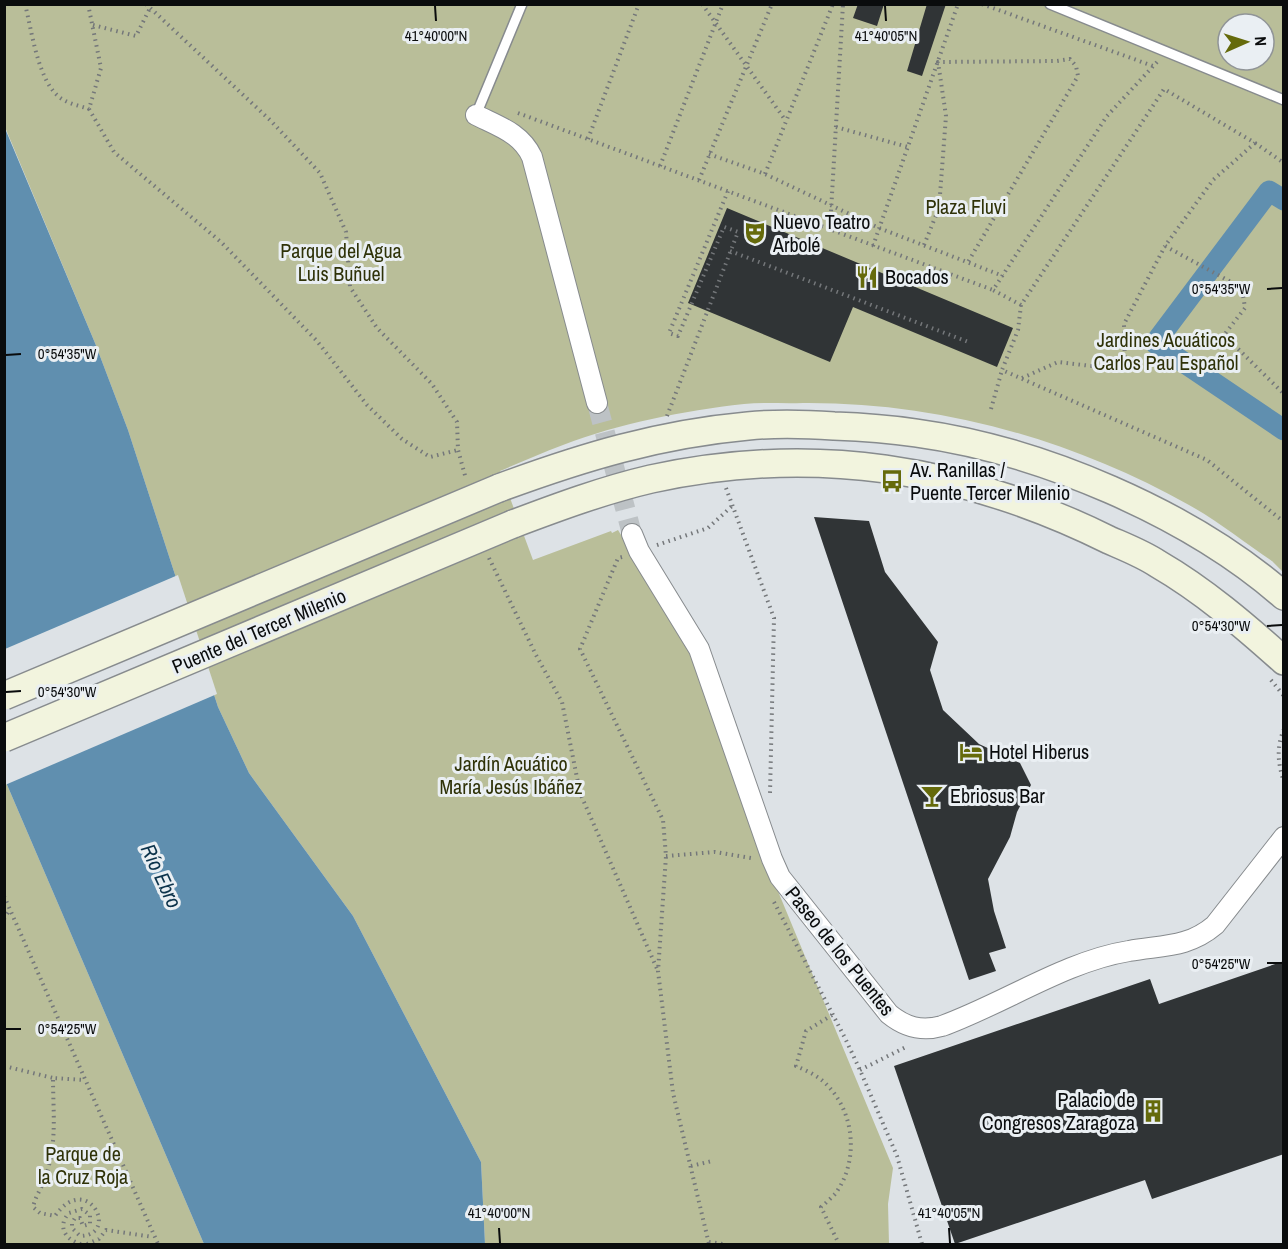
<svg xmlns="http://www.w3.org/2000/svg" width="1288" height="1249" font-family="'Archivo Narrow',sans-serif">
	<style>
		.green { fill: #b9be99; fill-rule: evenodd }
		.water { fill: #608faf }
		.pier { fill: #dde2e6 }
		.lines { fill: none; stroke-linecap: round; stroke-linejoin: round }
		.canal { stroke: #608faf; stroke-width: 21 }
		.building { fill: #303436 }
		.minor-tunnel { stroke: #bdc2c5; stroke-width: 20; stroke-dasharray: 20 10; stroke-linecap: butt }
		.service-casing { stroke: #878b8e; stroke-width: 12 }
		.minor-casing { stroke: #878b8e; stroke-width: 22 }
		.secondary-casing { stroke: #878b8e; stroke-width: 30 }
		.path { stroke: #74777a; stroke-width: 4; stroke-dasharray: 1.5 4.5; stroke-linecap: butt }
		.service { stroke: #fff; stroke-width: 9 }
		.minor { stroke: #fff; stroke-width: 20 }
		.secondary { stroke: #f2f4de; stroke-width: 27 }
		.secondary-bridge-casing { stroke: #878b8e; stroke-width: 30; stroke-linecap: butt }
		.secondary-bridge { stroke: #f2f4de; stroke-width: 27 }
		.ticks { fill: none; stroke: #0a0c0d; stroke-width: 2 }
		.labels { text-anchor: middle; stroke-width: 6; stroke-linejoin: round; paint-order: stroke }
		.park-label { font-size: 20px; fill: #2f3208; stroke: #eaeff3 }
		.poi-label { font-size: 20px; fill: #0a0c0d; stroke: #eaeff3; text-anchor: start }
		.street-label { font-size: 20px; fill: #0a0c0d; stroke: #eaeff3 }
		.water-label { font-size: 21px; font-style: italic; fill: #0c334b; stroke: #eaeff3 }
		.ticks-label { font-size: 15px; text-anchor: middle; fill: #0a0c0d; stroke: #eaeff3; stroke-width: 6; stroke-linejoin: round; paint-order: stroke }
	</style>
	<rect width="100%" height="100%" fill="#dde2e6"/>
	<path class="green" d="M4 5H1283V572L1272 561C1245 543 1218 521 1189 505 1071 439 939 402 803 403 784 404 763 402 744 404 683 411 620 423 563 445 542 453 521 462 500 471L533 560 611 531 612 533 618 530 689 648 755 836 893 1168 888 1204 889 1244H485L481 1162 353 916 249 773 218 707 128 430 95 343 5 127ZM1228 24H1264V60H1228Z
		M5 780 204 1244H5Z"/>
	<path class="water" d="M4 126 95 343 128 430 218 707 249 773 353 916 481 1162 485 1244H204L5 780Z"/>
	<path class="pier" d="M178 575 217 694 5 785V649Z"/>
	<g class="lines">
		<path class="canal" d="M1284 200 1269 191 1155 343 1284 430"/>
	</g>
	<path class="building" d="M858 4H884L877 26 853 18Z
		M927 4H946L922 76 907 71Z
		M727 208 1013 328 997 367 853 307 830 362 688 303Z
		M814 517 869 521 885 572 938 642 930 670 943 710 979 744 1020 763 1031 785 1017 812 1010 837 988 879 994 911 1006 948 989 953 996 971 969 980Z
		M1284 961V1154L1152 1199 1145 1180 955 1244 894 1066 1150 979 1159 1004Z"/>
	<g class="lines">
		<path class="minor-tunnel" d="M597 403 632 534"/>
		<g class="service-casing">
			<path id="service" d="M1050 4 1284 100
				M476 115 522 4"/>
		</g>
		<g class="minor-casing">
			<path id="minor" d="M476 115C498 126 521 133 532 157L597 403
				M632 534 639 551 699 649 772 859 780 877 889 1014C905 1027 921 1032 942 1026 1003 1004 1066 961 1129 951 1162 945 1188 948 1215 925L1284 837"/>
		</g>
		<g class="secondary-casing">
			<path id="secondary" d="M499 488C583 457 659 434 748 426 777 423 806 424 834 426 861 427 889 429 916 433 1040 450 1189 513 1284 596
				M513 524C558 507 604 490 651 479 812 444 962 467 1109 540 1125 547 1143 554 1158 564 1203 590 1245 626 1284 661"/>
		</g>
		<path class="path" d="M25 4C32 31 38 84 62 99 70 104 80 106 89 109
			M88 4 101 68 89 109 114 152 221 242 317 341 367 405 402 439 430 457 458 450
			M146 4 271 121 320 173 346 232 350 287 377 328 432 384 457 422 458 450 466 479
			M702 4 786 121
			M982 4 1153 66
			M93 25 136 36 150 8
			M1157 62 1107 116 993 290 1021 305 1164 89 1255 143 1213 180 1165 246 1242 288 1245 308 1224 335 1284 394
			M518 113 993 290
			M836 127 908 147
			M588 139 639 4
			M1255 143 1284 163
			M709 154 765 174 879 228 1003 276
			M660 166 723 4
			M765 174 833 4
			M699 180 772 4
			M830 229 843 4
			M924 245 939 208 946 116 938 62 1057 61 1070 59 1076 66 1078 76 968 262
			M873 246 958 4
			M730 251 971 343
			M1021 305 1018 330 1002 370 1207 460 1284 522
			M1022 378 1058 362 1125 370 1124 324 1165 246
			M991 409 1002 370
			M667 416 738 232 724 227 678 336 669 333 728 191
			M726 488 774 618 770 794
			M657 545 708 528 732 506
			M622 557 618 558 580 649 663 820 666 856 658 971 673 1093 709 1244
			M489 558 536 655 562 702 580 793 658 971
			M1271 680 1284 696
			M1284 729C1276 748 1278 764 1284 782
			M666 856 715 852 751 858
			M4 896 158 1244
			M774 902 845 1038 860 1070 897 1156 922 1244
			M4 919 10 909
			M4 978V1003
			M832 1015 806 1031 796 1066C807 1071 819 1076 828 1086 855 1114 859 1162 835 1194 831 1198 826 1203 821 1207L837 1240 836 1244
			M4 1066 53 1078
			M860 1070 908 1046
			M691 1166 712 1161
			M709 1242 723 1244
			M81 1244C65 1240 57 1226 69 1213L82 1209 90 1215V1224L83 1226 80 1218H75L72 1223V1228L80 1236C121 1235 87 1170 55 1216L40 1213 33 1207C36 1194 44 1185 47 1172 57 1142 53 1109 53 1078L85 1080
			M87 1244 99 1239 106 1230 153 1237"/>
		<use href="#service" class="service"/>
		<use href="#minor" class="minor"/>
		<use href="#secondary" class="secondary"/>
		<g class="secondary-bridge-casing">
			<path id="secondary-bridge" d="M4 696 499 488
				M4 738 513 524"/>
		</g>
		<use href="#secondary-bridge" class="secondary-bridge"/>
	</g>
	<path class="ticks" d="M435 6 436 21M885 6 886 21M1267 289 1282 288M6 355 21 354M1267 626 1282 625M6 692 21 691M1267 963H1282M6 1029H21M499 1228 500 1243M949 1228 950 1243"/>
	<defs>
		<g id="theatre-bare" transform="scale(1.8)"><path d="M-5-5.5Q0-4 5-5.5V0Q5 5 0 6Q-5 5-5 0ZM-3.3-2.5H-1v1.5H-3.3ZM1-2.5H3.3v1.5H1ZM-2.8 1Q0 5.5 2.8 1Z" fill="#656a0b" stroke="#eaeff3" stroke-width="2.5" paint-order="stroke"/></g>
		<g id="restaurant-bare" transform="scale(1.8)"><path d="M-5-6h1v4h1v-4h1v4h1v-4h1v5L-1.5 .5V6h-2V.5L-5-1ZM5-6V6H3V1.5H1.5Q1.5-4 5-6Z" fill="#656a0b" stroke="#eaeff3" stroke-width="2.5" paint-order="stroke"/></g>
		<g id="bus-bare" transform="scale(1.8)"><path d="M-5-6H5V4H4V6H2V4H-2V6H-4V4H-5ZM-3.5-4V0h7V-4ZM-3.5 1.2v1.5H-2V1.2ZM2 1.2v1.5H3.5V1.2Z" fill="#656a0b" stroke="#eaeff3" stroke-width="2.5" paint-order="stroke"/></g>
		<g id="hotel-bare" transform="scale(1.8)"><path d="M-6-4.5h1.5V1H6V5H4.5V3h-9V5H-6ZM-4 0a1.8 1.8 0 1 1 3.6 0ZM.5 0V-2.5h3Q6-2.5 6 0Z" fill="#656a0b" stroke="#eaeff3" stroke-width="2.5" paint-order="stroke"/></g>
		<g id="bar-bare" transform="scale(1.8)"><path d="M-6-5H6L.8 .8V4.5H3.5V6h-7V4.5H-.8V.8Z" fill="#656a0b" stroke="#eaeff3" stroke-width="2.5" paint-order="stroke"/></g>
		<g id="building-bare" transform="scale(1.8)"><path d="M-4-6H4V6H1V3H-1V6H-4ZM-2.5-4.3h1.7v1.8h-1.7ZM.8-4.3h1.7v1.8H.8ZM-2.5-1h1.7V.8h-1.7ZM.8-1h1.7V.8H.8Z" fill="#656a0b" stroke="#eaeff3" stroke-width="2.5" paint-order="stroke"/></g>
	</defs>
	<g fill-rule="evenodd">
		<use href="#theatre-bare" x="755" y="233"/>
		<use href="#restaurant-bare" x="867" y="277"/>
		<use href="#bus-bare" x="892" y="481"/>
		<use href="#hotel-bare" x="971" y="752"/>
		<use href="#bar-bare" x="932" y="796"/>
		<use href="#building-bare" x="1153" y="1111"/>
	</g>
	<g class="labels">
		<g class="park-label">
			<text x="966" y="214">Plaza Fluvi</text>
			<text x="341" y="258">Parque del Agua<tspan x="341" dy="23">Luis Buñuel</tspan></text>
			<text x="1166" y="347">Jardines Acuáticos<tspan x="1166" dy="23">Carlos Pau Español</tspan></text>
			<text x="511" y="771">Jardín Acuático<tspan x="511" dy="23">María Jesús Ibáñez</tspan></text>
			<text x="83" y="1161">Parque de<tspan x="83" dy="23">la Cruz Roja</tspan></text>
		</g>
		<g class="poi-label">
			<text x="773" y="229">Nuevo Teatro<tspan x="773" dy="23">Arbolé</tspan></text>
			<text x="885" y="284">Bocados</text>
			<text x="910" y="477">Av. Ranillas /<tspan x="910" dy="23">Puente Tercer Milenio</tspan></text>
			<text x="989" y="759">Hotel Hiberus</text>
			<text x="950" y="803">Ebriosus Bar</text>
			<text x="1135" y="1107" text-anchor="end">Palacio de<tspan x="1135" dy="23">Congresos Zaragoza</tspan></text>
		</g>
		<g class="street-label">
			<text transform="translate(259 631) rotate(-23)" y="7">Puente del Tercer Milenio</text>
			<text transform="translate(840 951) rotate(51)" y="7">Paseo de los Puentes</text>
		</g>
		<g class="water-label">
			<text transform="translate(161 876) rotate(65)" y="7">Río Ebro</text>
		</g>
	</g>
	<g class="ticks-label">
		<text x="436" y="41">41°40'00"N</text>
		<text x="886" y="41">41°40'05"N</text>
		<text x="1221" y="294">0°54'35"W</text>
		<text x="67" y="359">0°54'35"W</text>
		<text x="1221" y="631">0°54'30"W</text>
		<text x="67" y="697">0°54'30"W</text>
		<text x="1221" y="969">0°54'25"W</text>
		<text x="67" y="1034">0°54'25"W</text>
		<text x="499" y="1218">41°40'00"N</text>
		<text x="949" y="1218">41°40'05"N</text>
	</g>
	<rect width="1288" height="1249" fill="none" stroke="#0a0c0d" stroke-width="12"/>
	<g transform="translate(1246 42) rotate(87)"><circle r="28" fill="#eaeff3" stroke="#909497" stroke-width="1.5"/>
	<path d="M0-4.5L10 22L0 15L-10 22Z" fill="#656a0b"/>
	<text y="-9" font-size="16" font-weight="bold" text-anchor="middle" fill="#0a0c0d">N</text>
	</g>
</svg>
